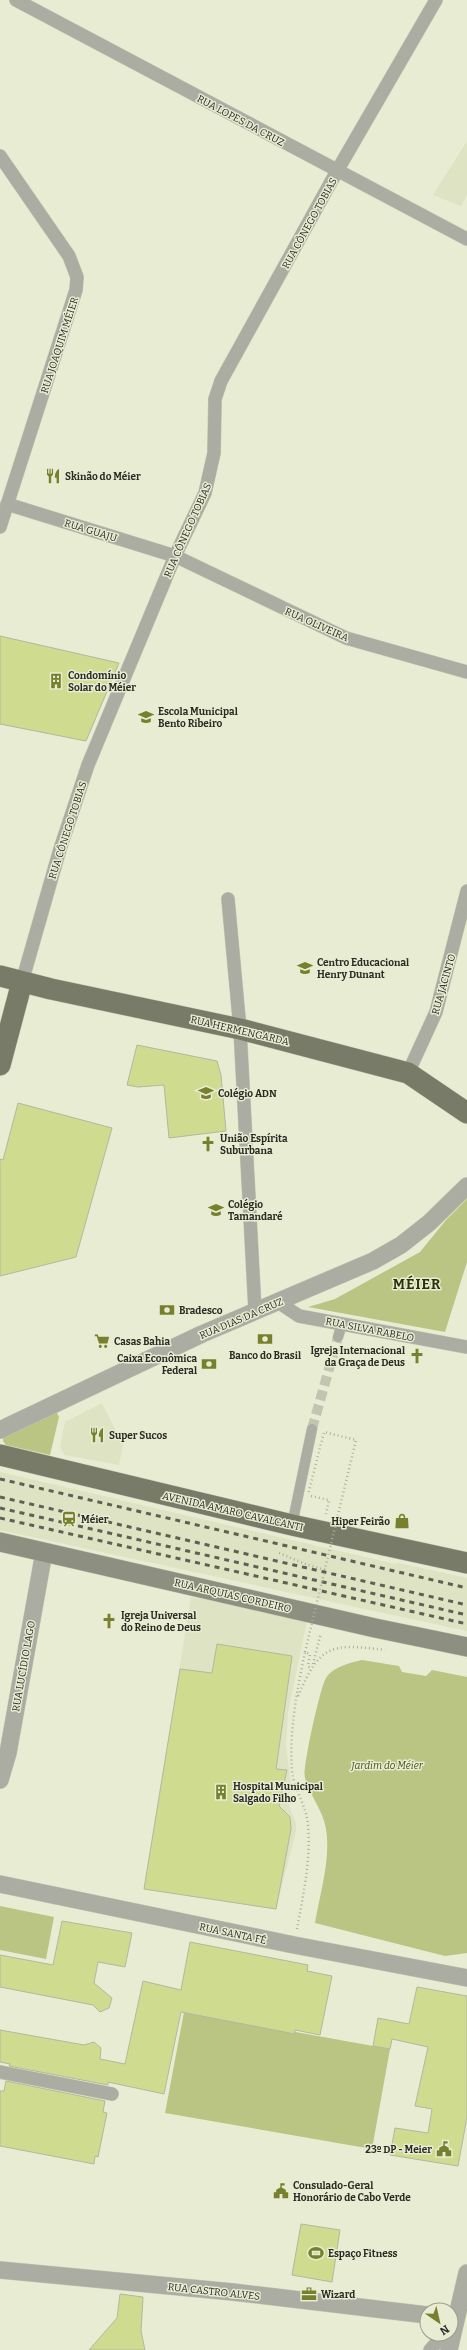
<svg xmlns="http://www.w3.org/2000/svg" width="467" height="2350" font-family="Bitter,serif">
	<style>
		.built { fill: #dde3c3 }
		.green { fill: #bac483 }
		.building { fill: #cfdb8e; stroke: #b3b7a0 }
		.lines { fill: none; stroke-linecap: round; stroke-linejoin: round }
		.pedestrian-tunnel { stroke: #c2c5b0; stroke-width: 10; stroke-dasharray: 10 5; stroke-linecap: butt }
		.pedestrian-casing { stroke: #c6c9b3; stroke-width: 11 }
		.minor-casing { stroke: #c6c9b3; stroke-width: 14 }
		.tertiary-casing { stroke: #c6c9b3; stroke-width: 18 }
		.secondary-casing { stroke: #c6c9b3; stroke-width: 20 }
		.primary-casing { stroke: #c6c9b3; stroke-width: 22 }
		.path { stroke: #acaf9b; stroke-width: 2.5; stroke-dasharray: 1 3; stroke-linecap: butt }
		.pedestrian { stroke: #abada3; stroke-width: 10 }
		.minor { stroke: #abada3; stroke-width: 13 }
		.tertiary { stroke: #abada3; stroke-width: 17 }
		.secondary { stroke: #8d9081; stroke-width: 19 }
		.primary { stroke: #787b68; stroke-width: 21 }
		.rail { stroke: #5e6053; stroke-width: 3; stroke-dasharray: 5 5; stroke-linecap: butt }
		.path-bridge { stroke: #acaf9b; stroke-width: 2.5; stroke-dasharray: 1 3; stroke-linecap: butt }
		.labels { text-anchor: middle; stroke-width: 3; stroke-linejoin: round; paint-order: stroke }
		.street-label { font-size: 10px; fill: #2a2b22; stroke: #e8ecd3 }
		.poi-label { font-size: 10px; font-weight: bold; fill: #2a2b22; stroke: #e8ecd3; text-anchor: start }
		.park-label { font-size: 10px; font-style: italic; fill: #4b511a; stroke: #e8ecd3 }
		.district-label { font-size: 14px; font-weight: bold; letter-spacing: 1px; fill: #2d3108; stroke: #e8ecd3 }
	</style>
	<rect width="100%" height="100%" fill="#e8ecd3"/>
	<path class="built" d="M467 141V195L461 206 433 195Z
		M102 1403 123 1445 119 1465 65 1455 60 1447 65 1422Z
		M0 1472 395 1564 399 1563 467 1578V1631L0 1530Z
		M191 1597 308 1616 288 1712 286 1746 291 1784 288 1803 296 1823V1831L276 1909 144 1889Z"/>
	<path class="green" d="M467 1199V1262L445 1332 308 1307 335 1299 420 1252 446 1220Z
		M55 1409 59 1417 50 1455 6 1445 3 1441V1437Z
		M362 1660 399 1666 402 1672 426 1676 432 1670 467 1677V1953L445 1956 315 1923C320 1893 331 1859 326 1829 323 1810 310 1796 305 1778 302 1769 320 1690 325 1680 331 1667 350 1663 362 1660Z
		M0 1906 54 1917 46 1959 0 1950Z
		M184 2012 390 2049 372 2149 165 2113Z"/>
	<path class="building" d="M0 636 119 663 86 741 0 724Z
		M137 1045 217 1061 221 1075 226 1131 169 1138 164 1085 138 1087 127 1085Z
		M18 1103 112 1128 76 1257 0 1276V1159L3 1160Z
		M217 1644 292 1656 276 1769 287 1770 279 1806 290 1817 291 1829 276 1909 144 1889 180 1669 212 1673Z
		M62 1921 132 1933 125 1967 98 1962 94 1983 112 1998 109 2008 100 2012 93 2005 0 1987V1955L53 1965Z
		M190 1942 308 1965 307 1971 332 1976 320 2035 295 2030V2034L181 2012 164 2094 108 2082V2085L9 2066 10 2064 0 2062V2030L84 2045 94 2042 101 2048 100 2059 125 2064 143 1981 181 1990Z
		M417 1987 467 1996V2117L458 2166 390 2155 395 2128 428 2133 432 2109 415 2106 428 2047 392 2039 390 2049 373 2046 378 2018 409 2024Z
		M6 2081 105 2101 103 2112 107 2113 98 2157 95 2156 94 2164 0 2146V2091H4Z
		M301 2224 340 2230 332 2282 292 2275Z
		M120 2294 143 2297 141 2331 145 2350H89L117 2318Z"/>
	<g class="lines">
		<path class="pedestrian-tunnel" d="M312 1429 338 1337"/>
		<g class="pedestrian-casing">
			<path id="pedestrian" d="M338 1337 342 1324
				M292 1525 312 1429"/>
		</g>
		<g class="minor-casing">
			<path id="minor" d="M16 0 467 239
				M0 156 69 256 77 277 76 290 0 527
				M7 504 175 556 346 638 467 672
				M228 899 240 1029 255 1311
				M22 982 60 849 88 765 175 556 205 493 214 453 215 399 221 381 337 171 436 0
				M408 1073 436 1012 467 891
				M278 1302 299 1316 467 1347
				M0 2072 112 2094
				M430 2350 444 2334"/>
		</g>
		<g class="tertiary-casing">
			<path id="tertiary" d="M0 1430 202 1334 373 1261 401 1245 429 1223 467 1186
				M0 1780 8 1753 44 1552
				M0 1884 294 1945 467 1978
				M0 2270 233 2292 427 2315
				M449 2350 467 2273"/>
		</g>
		<g class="secondary-casing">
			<path id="secondary" d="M0 1542 375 1628 467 1647"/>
		</g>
		<g class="primary-casing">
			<path id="primary" d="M0 976 51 989 240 1029 408 1073 467 1113
				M0 1065 22 982
				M0 1455 292 1525 467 1563"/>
		</g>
		<path class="path" d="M311 1496 329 1500 326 1514
			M279 1553 308 1565 326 1570
			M313 1664 321 1633
			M298 1696C320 1645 330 1643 385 1650
			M297 1929C303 1896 311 1860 308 1826 307 1806 294 1790 292 1771 289 1731 297 1691 305 1652L310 1654 308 1666 310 1668"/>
		<use href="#pedestrian" class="pedestrian"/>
		<use href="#minor" class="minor"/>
		<use href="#tertiary" class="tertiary"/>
		<use href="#secondary" class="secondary"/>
		<use href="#primary" class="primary"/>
		<path class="rail" d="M0 1479 467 1588
			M0 1497 467 1605
			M0 1508 467 1615
			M0 1518 467 1624"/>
		<path class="path-bridge" d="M305 1652 356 1440 324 1432 308 1495"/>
	</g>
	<defs>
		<g id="restaurant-bare" transform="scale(1.2)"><path d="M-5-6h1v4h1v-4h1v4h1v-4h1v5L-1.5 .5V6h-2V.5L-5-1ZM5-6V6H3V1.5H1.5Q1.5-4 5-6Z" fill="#77812d" stroke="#e8ecd3" stroke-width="2.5" paint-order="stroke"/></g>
		<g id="building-bare" transform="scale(1.2)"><path d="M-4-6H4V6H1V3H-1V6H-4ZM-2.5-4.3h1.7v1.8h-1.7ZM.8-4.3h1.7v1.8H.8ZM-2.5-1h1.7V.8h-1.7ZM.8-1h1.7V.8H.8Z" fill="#77812d" stroke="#e8ecd3" stroke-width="2.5" paint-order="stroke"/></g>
		<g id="school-bare" transform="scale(1.2)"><path d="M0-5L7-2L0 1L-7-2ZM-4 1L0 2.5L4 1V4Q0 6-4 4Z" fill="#77812d" stroke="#e8ecd3" stroke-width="2.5" paint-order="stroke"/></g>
		<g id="church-bare" transform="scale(1.2)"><path d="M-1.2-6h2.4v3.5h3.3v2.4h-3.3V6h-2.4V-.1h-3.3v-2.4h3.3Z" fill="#77812d" stroke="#e8ecd3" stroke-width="2.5" paint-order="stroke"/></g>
		<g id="bank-bare" transform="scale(1.2)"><path d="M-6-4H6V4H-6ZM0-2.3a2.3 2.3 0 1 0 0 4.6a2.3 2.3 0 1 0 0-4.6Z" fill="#77812d" stroke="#e8ecd3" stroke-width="2.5" paint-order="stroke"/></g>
		<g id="supermarket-bare" transform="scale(1.2)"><path d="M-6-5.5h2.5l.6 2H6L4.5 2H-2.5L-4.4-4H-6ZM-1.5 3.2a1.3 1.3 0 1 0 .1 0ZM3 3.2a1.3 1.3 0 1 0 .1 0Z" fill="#77812d" stroke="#e8ecd3" stroke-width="2.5" paint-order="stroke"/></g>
		<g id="station-bare" transform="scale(1.2)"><path d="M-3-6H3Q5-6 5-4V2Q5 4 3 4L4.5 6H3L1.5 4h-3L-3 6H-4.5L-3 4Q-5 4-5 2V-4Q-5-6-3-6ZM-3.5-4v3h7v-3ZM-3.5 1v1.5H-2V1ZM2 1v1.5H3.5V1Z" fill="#77812d" stroke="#e8ecd3" stroke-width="2.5" paint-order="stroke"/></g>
		<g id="shop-bare" transform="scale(1.2)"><path d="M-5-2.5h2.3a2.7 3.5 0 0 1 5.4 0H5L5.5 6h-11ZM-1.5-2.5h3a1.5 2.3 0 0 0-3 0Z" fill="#77812d" stroke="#e8ecd3" stroke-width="2.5" paint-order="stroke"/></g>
		<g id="civic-bare" transform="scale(1.2)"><path d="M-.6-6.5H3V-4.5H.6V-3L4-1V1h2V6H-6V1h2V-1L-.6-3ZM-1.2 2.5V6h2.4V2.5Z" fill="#77812d" stroke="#e8ecd3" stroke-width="2.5" paint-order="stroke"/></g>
		<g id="stadium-bare" transform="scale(1.2)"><path d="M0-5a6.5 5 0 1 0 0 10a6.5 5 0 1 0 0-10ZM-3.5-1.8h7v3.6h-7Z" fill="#77812d" stroke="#e8ecd3" stroke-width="2.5" paint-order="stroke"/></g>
		<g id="office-bare" transform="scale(1.2)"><path d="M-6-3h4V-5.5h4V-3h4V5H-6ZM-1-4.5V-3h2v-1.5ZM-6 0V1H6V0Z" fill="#77812d" stroke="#e8ecd3" stroke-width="2.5" paint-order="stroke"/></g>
	</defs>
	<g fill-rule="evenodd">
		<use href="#restaurant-bare" x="53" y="476"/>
		<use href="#building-bare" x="56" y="681"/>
		<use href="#school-bare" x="146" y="717"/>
		<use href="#school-bare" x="305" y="968"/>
		<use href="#school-bare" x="206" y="1093"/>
		<use href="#church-bare" x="208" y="1144"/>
		<use href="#school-bare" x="216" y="1210"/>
		<use href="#bank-bare" x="167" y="1310"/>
		<use href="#bank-bare" x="265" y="1339"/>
		<use href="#supermarket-bare" x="102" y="1341"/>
		<use href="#church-bare" x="417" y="1356"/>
		<use href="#bank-bare" x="209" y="1364"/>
		<use href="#restaurant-bare" x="97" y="1435"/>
		<use href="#station-bare" x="69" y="1519"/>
		<use href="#shop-bare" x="402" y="1521"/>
		<use href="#church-bare" x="109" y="1621"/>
		<use href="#building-bare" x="221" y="1792"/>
		<use href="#civic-bare" x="444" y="2149"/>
		<use href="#civic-bare" x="281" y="2191"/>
		<use href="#stadium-bare" x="316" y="2253"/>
		<use href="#office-bare" x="309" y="2294"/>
	</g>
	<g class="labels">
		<g class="street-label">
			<text transform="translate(241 120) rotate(28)" y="4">RUA LOPES DA CRUZ</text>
			<text transform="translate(309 223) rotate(-61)" y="4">RUA CÔNEGO TOBIAS</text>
			<text transform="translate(59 345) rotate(-72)" y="4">RUA JOAQUIM MÉIER</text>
			<text transform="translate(91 530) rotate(17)" y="4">RUA GUAJU</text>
			<text transform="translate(187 530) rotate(-66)" y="4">RUA CÔNEGO TOBIAS</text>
			<text transform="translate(317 624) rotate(24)" y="4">RUA OLIVEIRA</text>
			<text transform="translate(67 830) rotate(-72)" y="4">RUA CÔNEGO TOBIAS</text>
			<text transform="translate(443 984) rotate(-74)" y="4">RUA JACINTO</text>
			<text transform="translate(240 1030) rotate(13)" y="4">RUA HERMENGARDA</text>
			<text transform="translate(241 1318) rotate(-23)" y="4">RUA DIAS DA CRUZ</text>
			<text transform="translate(370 1329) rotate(11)" y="4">RUA SILVA RABELO</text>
			<text transform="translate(233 1511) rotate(13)" y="4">AVENIDA AMARO CAVALCANTI</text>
			<text transform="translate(233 1595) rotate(13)" y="4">RUA ARQUIAS CORDEIRO</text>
			<text transform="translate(23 1666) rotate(-80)" y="4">RUA LUCÍDIO LAGO</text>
			<text transform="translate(233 1933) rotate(12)" y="4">RUA SANTA FÉ</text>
			<text transform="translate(214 2291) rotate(6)" y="4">RUA CASTRO ALVES</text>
		</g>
		<g class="poi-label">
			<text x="65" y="480">Skinão do Méier</text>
			<text x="68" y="679">Condomínio<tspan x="68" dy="12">Solar do Méier</tspan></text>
			<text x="158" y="715">Escola Municipal<tspan x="158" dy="12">Bento Ribeiro</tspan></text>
			<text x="317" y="966">Centro Educacional<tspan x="317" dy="12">Henry Dunant</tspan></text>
			<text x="218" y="1097">Colégio ADN</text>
			<text x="220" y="1142">União Espírita<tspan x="220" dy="12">Suburbana</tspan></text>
			<text x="228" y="1208">Colégio<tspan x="228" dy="12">Tamandaré</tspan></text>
			<text x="179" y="1314">Bradesco</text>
			<text x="114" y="1345">Casas Bahia</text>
			<text x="405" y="1354" text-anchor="end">Igreja Internacional<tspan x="405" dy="12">da Graça de Deus</tspan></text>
			<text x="265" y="1359" text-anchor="middle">Banco do Brasil</text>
			<text x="197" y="1362" text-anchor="end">Caixa Econômica<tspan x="197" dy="12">Federal</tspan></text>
			<text x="109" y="1439">Super Sucos</text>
			<text x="81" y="1523">Méier</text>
			<text x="390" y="1525" text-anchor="end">Hiper Feirão</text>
			<text x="121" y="1619">Igreja Universal<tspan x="121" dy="12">do Reino de Deus</tspan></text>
			<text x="233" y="1790">Hospital Municipal<tspan x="233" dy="12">Salgado Filho</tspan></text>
			<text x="432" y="2153" text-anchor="end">23º DP - Meier</text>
			<text x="293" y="2189">Consulado-Geral<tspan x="293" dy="12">Honorário de Cabo Verde</tspan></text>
			<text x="328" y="2257">Espaço Fitness</text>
			<text x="321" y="2298">Wizard</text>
		</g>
		<g class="park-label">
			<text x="387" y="1769">Jardim do Méier</text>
		</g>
		<g class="district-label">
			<text x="417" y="1289">MÉIER</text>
		</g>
	</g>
	<g transform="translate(439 2322) rotate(146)"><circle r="19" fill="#e8ecd3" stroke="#9c9f8c"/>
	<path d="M0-3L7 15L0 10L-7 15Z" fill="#77812d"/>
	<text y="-6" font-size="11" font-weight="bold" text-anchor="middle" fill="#2a2b22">N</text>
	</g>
</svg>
